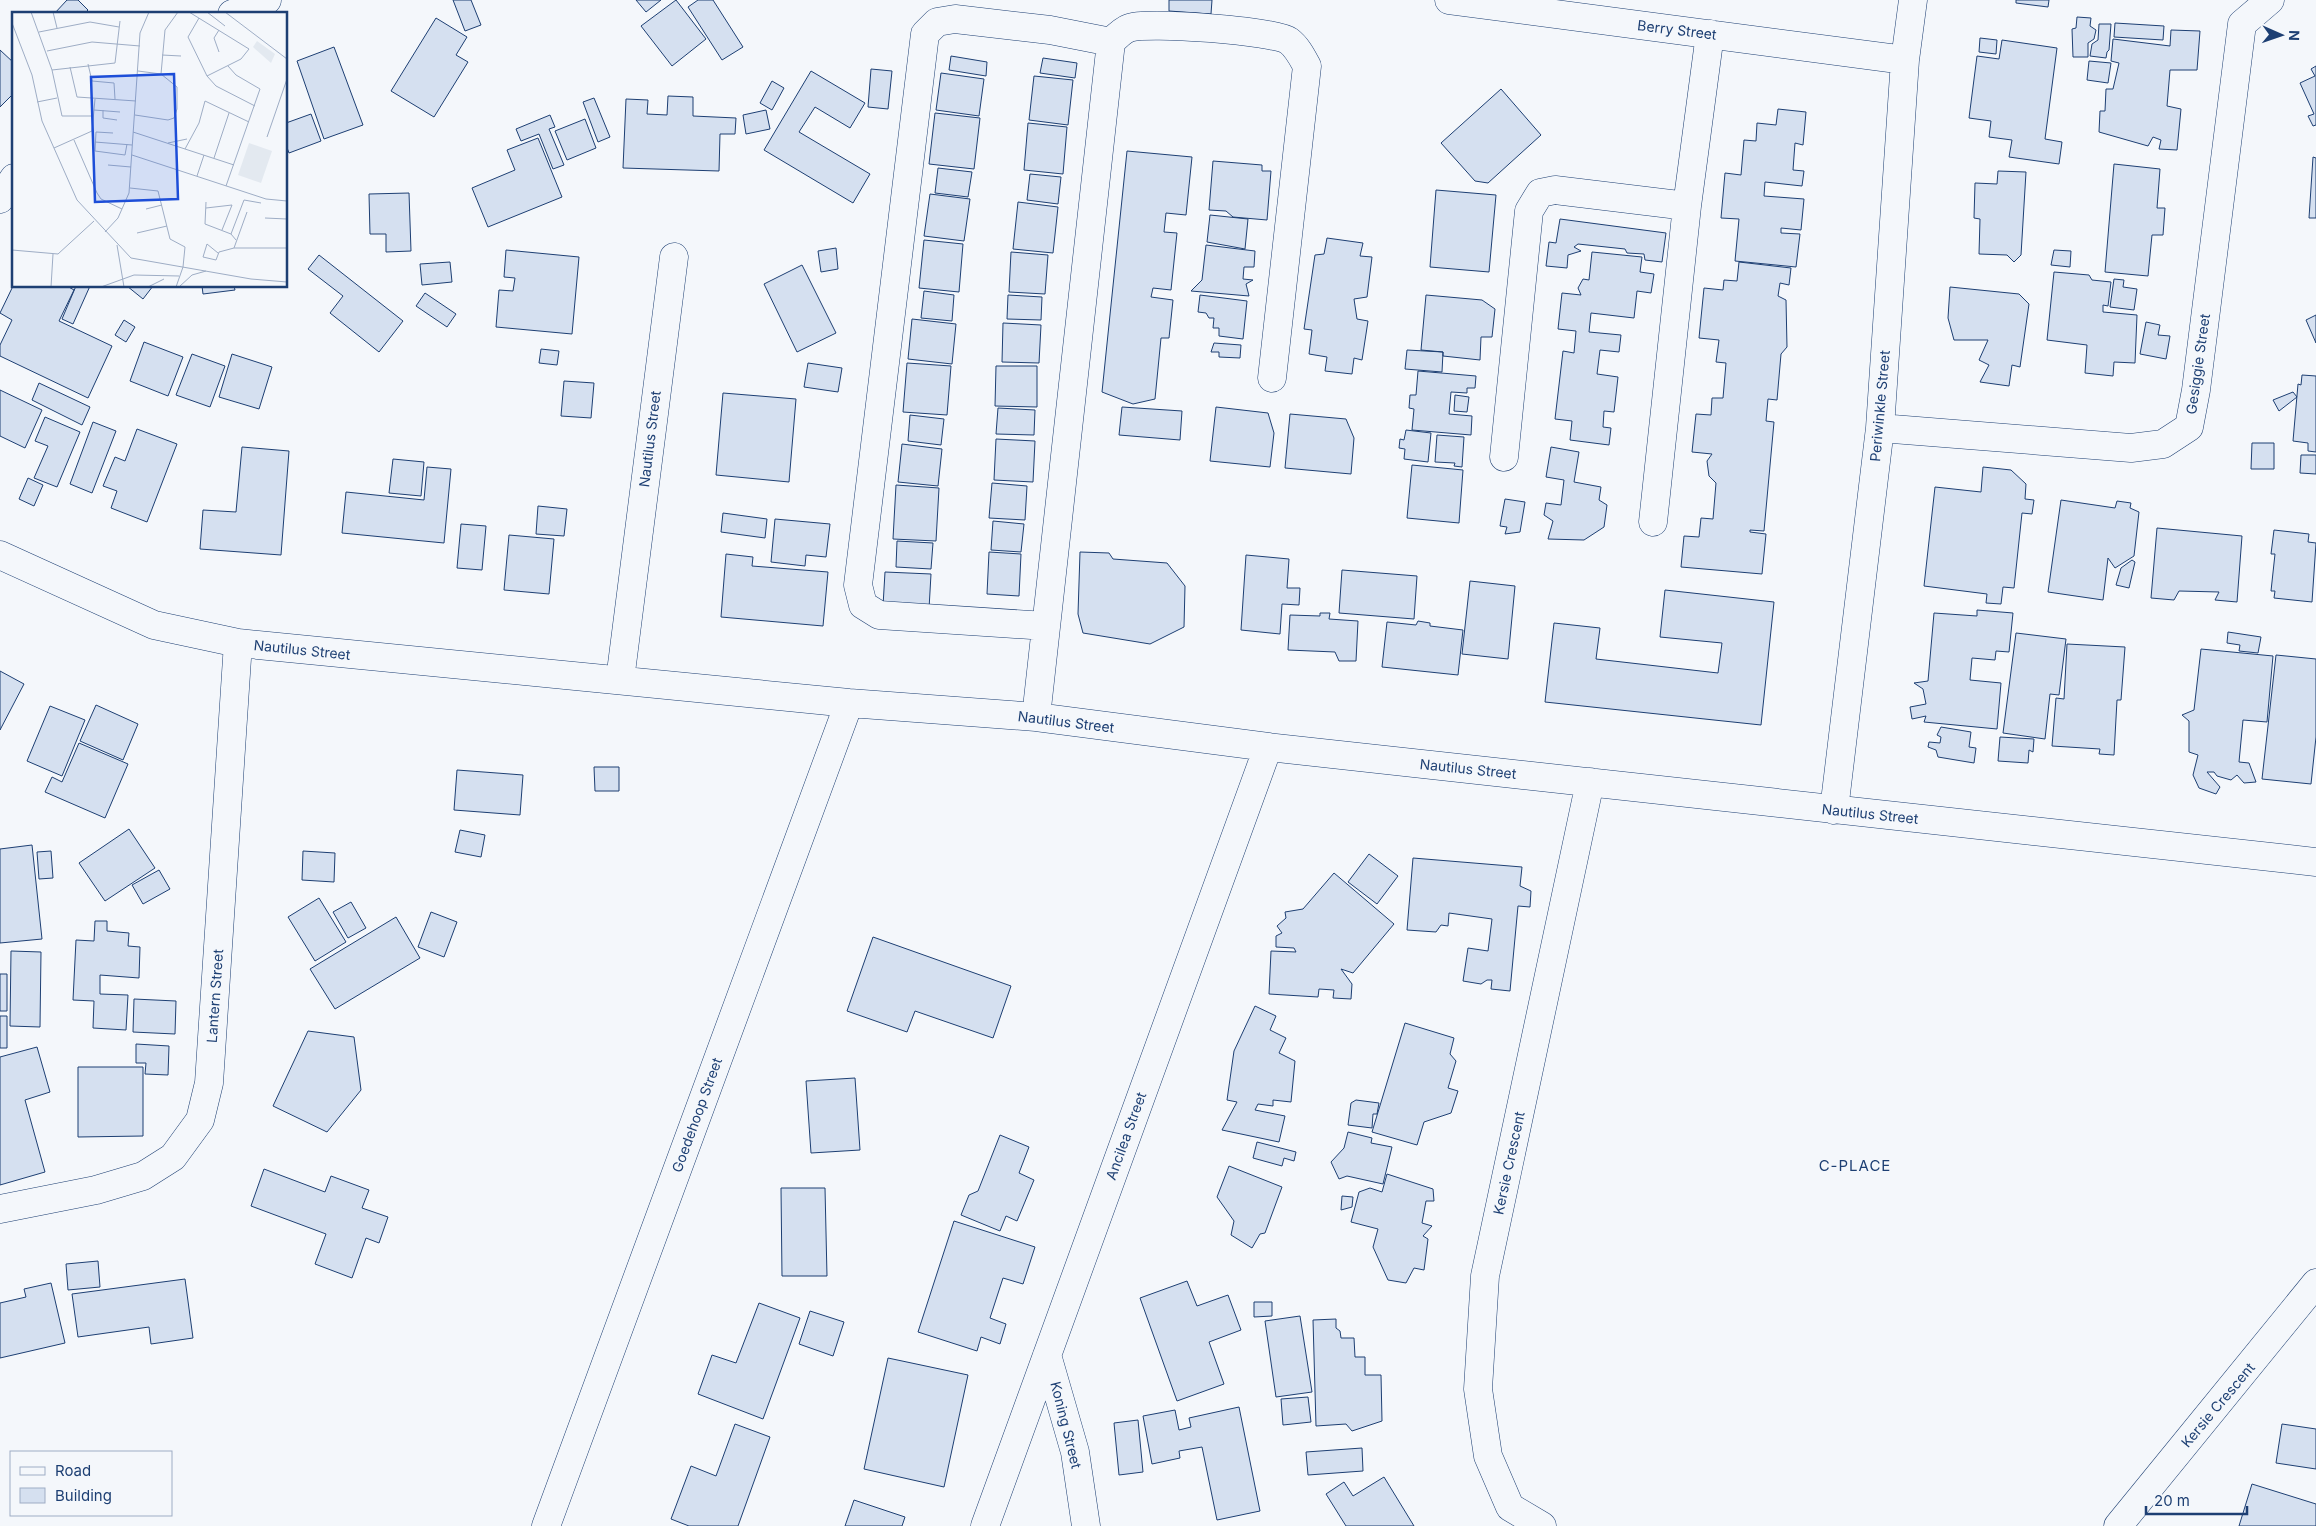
<svg xmlns="http://www.w3.org/2000/svg" width="2316" height="1526" font-family="Inter,sans-serif">
	<style>
		.building { fill: #d5e0f0; stroke: #1d3f73 }
		.lines { fill: none; stroke-linecap: round; stroke-linejoin: round }
		.minor-casing { stroke: #1d3f73; stroke-width: 29 }
		.minor { stroke: #f4f7fb; stroke-width: 28 }
		.labels { text-anchor: middle; stroke-width: 4; stroke-linejoin: round; paint-order: stroke }
		.street-label { font-size: 14px; fill: #1d3f73; stroke: #f4f7fb }
		.neighbourhood-label { font-size: 15px; letter-spacing: 1px; fill: #1d3f73; stroke: #f4f7fb }
		.inset-road { fill: none; stroke: #9eadc5; stroke-width: 1 }
		.view { fill: #1d4ed8; fill-opacity: 0.15; stroke: #1d4ed8; stroke-width: 2.5 }
		.inset-edge { fill: none; stroke: #1d3f73; stroke-width: 2.5 }
	</style>
	<rect width="100%" height="100%" fill="#f4f7fb"/>
	<path class="building" d="M67 0H78L88 10 84 14H54Z
		M453 0H471L481 25 465 31Z
		M636 0H661L646 12Z
		M676 0 706 39 672 66 641 26Z
		M698 0H713L743 47 722 60 688 7Z
		M1169 0H1212L1211 14 1169 11Z
		M2016 0H2049L2048 7 2016 3Z
		M2077 17 2091 18 2090 26 2096 30 2094 39 2088 43V57H2073L2072 29 2076 28Z
		M436 18 467 37 456 55 468 62 434 117 391 91Z
		M2115 23 2164 26 2163 40 2114 37Z
		M2099 24H2111L2109 50 2107 52 2106 58 2090 56 2092 44 2098 40Z
		M2171 30 2200 31 2197 70H2170L2167 106 2181 109 2177 150 2159 149 2161 140 2153 137 2148 146 2099 132 2100 111H2105L2106 89H2113L2119 63 2111 61 2113 39 2170 46Z
		M1980 38 1997 40 1996 54 1979 52Z
		M2002 40 2057 48 2045 139 2062 142 2059 164 2009 157 2012 140 1989 137 1991 121 1969 118 1977 56 1999 59Z
		M334 47 363 125 324 139 297 61Z
		M0 50 14 63V93L0 107Z
		M951 56 987 62 986 76 949 70Z
		M1043 58 1077 63 1075 78 1040 73Z
		M2089 61 2111 63 2108 83 2087 80Z
		M2316 66V125L2313 126 2308 116 2314 114 2300 83 2315 76 2311 69Z
		M871 69 892 71 888 109 868 107Z
		M811 71 865 103 850 128 815 107 799 132 870 174 853 203 764 150Z
		M941 73 984 79 979 116 936 110Z
		M1034 76 1073 80 1068 125 1029 120Z
		M772 81 784 88 772 110 760 103Z
		M1501 89 1541 135 1488 183 1475 181 1441 143Z
		M668 96 693 97V116L736 118 735 134H720L719 171 623 168 626 99 648 100 647 114 667 115Z
		M594 98 610 137 598 142 583 102Z
		M1778 109 1806 112 1803 145 1795 143 1793 170 1804 171 1802 186 1765 182 1764 196 1804 199 1801 230 1781 228V233L1800 234 1796 267 1735 261 1739 219 1721 218 1725 173 1741 175 1744 140 1756 141 1757 123 1776 125Z
		M766 110 770 129 746 134 743 115Z
		M935 113 980 118 974 169 929 164Z
		M311 114 321 141 289 153 286 145V123Z
		M550 115 555 127 549 129 564 165 553 169 539 134 521 141 516 129Z
		M585 119 596 148 567 160 555 131Z
		M1028 123 1067 127 1063 174 1024 170Z
		M538 138 562 197 488 227 472 188 515 170 507 150Z
		M1127 151 1192 157 1186 215 1166 213 1164 232 1177 233 1171 290 1153 288 1151 297 1173 300 1169 338H1161L1155 399 1133 404 1102 392Z
		M2313 157 2316 158V218H2309Z
		M1213 161 1262 165V171H1271L1267 220 1233 217 1226 211 1209 210Z
		M2114 164 2160 169 2157 208H2165L2163 235H2152L2148 276 2105 272Z
		M938 168 972 172 968 197 935 193Z
		M1998 171 2026 172 2021 255 2014 262 2007 255 1979 254 1980 219 1974 218 1975 183 1997 184Z
		M1030 174 1061 177 1058 204 1027 200Z
		M1436 190 1496 195 1489 272 1430 267Z
		M409 193 411 251 386 252V234H370L369 194Z
		M930 194 970 199 964 241 924 236Z
		M1018 202 1058 207 1053 253 1013 249Z
		M1210 215 1248 219 1245 249 1207 242Z
		M1560 219 1666 233 1662 262 1645 260 1644 254 1627 253 1625 249 1578 244 1574 247 1581 251 1568 255 1567 268 1546 266 1549 242 1556 243Z
		M1327 238 1363 243 1360 256 1372 257 1367 297 1354 299 1357 319 1368 321 1362 360 1354 358 1352 374 1325 371 1327 357 1309 354 1312 330 1304 329 1315 255 1324 254Z
		M924 240 963 244 959 292 919 288Z
		M1206 245 1255 251 1254 267H1244L1243 279 1253 280 1246 284 1249 296 1191 291 1202 280Z
		M836 248 838 269 821 272 818 251Z
		M506 250 579 257 572 334 496 327 499 290 513 291 515 278 504 277Z
		M2054 250 2071 251 2070 267 2051 265Z
		M1011 252 1048 255 1045 294 1009 292Z
		M1592 252 1642 257 1640 272 1654 274 1651 293 1637 291 1634 318 1591 313 1589 332 1621 335 1619 352 1600 350 1597 374 1618 377 1614 412 1604 411 1603 427 1611 428 1609 445 1570 440 1572 421 1555 419 1563 351 1574 353 1576 331 1558 329 1562 293 1581 295 1578 288 1583 279 1589 280Z
		M319 255 403 321 379 352 330 313 343 296 308 269Z
		M450 262 452 282 422 285 420 264Z
		M1739 262 1791 268 1789 285 1780 283 1778 296 1786 300 1787 347 1781 354 1777 400 1768 399 1766 421 1774 422 1764 531 1750 530V532L1766 534 1762 574 1681 567 1684 536 1699 537 1701 518 1713 519 1716 483 1709 476 1707 461 1712 454 1692 452 1696 414 1711 415 1712 398H1723L1726 363 1716 362 1719 340 1699 338 1704 288 1723 290 1724 280 1737 281Z
		M802 265 836 333 797 352 764 284Z
		M2054 272 2089 275 2092 280 2111 282 2108 306 2103 305V312L2137 315 2135 363 2114 362 2113 376 2085 373 2087 345 2047 340Z
		M2114 279 2124 280 2123 287 2137 289 2134 310 2110 307Z
		M14 284V286H67L74 290 59 321 112 346 88 398 0 356V345L12 320 0 313Z
		M76 286H90L73 324 62 319Z
		M127 286H153L143 299Z
		M202 286H234L235 290 203 294Z
		M1950 287 2019 294 2029 304 2020 367 2012 365 2009 386 1980 382 1989 365 1979 360 1988 340H1954L1948 318Z
		M924 291 954 295 952 321 921 318Z
		M425 293 456 314 447 327 416 306Z
		M1008 295 1042 297 1041 320 1007 319Z
		M1200 295 1247 301 1243 339 1219 336V328H1213L1214 318H1209L1206 313 1198 312Z
		M1426 295 1482 300 1495 309 1492 337H1481L1480 360 1443 356V352L1421 350Z
		M2316 315V343L2306 320Z
		M912 319 956 324 952 364 908 359Z
		M124 320 135 327 126 342 115 335Z
		M2146 322 2160 325 2158 335 2170 336 2166 359 2140 354Z
		M1003 323 1041 325 1039 363 1002 362Z
		M144 342 183 357 168 396 130 381Z
		M1214 343 1241 345 1240 358 1219 357V352H1211Z
		M541 349 559 351 557 365 539 363Z
		M1407 350 1443 352 1442 372 1405 369Z
		M192 354 225 366 210 407 176 395Z
		M232 354 272 367 259 409 219 397Z
		M808 363 842 368 838 392 804 387Z
		M907 363 951 366 947 415 903 412Z
		M996 366H1037V407L995 406Z
		M1418 371 1476 376 1475 388H1467V393L1451 392 1449 414 1472 416 1471 435 1412 430 1414 409 1409 408 1410 395H1416Z
		M2302 375 2316 376V452L2308 451V443L2293 441 2298 384 2301 385Z
		M564 381 594 383 591 418 561 416Z
		M39 383 90 407 82 425 32 400Z
		M0 390 42 410 25 448 0 436Z
		M2293 392 2297 397 2279 411 2273 400Z
		M723 393 796 399 789 482 716 475Z
		M1455 395 1469 397 1467 412 1454 411Z
		M1122 407 1182 411 1180 440 1119 435Z
		M1216 407 1268 413 1274 433 1270 467 1210 461Z
		M998 408 1035 410 1034 435 996 434Z
		M1290 414 1346 419 1354 438 1351 474 1285 468Z
		M910 415 944 419 941 445 908 441Z
		M45 417 80 432 57 487 34 478 48 446 35 441Z
		M93 422 116 431 92 493 70 484Z
		M137 429 177 444 147 522 111 508 117 491 103 486 115 457 125 461Z
		M1406 430 1431 433 1428 462 1404 459 1405 449 1399 448 1400 439 1404 440Z
		M1437 435 1464 437 1462 467 1454 466 1455 463 1435 462Z
		M996 439 1035 441 1033 482 994 480Z
		M2252 443H2274V469H2251Z
		M902 444 942 449 938 486 898 482Z
		M242 447 289 451 281 555 200 549 203 510 236 512Z
		M1551 447 1579 452 1574 482 1601 487 1599 500 1607 505 1604 527 1584 540 1548 539 1553 521 1544 515 1546 503 1561 505 1564 480 1546 477Z
		M2301 455H2316V474L2300 473Z
		M393 459 424 462 421 496 389 493Z
		M1412 465 1463 470 1459 523 1407 518Z
		M427 467 451 469 444 543 342 533 346 492 424 500Z
		M1983 467 2011 470 2026 484 2025 499 2034 500 2032 514 2022 513 2014 588 2003 587 2001 604 1986 603 1987 594 1924 586 1935 487 1981 492Z
		M28 478 43 485 34 506 19 499Z
		M992 483 1027 486 1025 520 989 518Z
		M896 485 939 488 936 541 893 539Z
		M1505 499 1525 502 1520 532 1505 534 1507 527 1500 526Z
		M2061 500 2115 508 2117 501 2131 503 2130 508 2139 512 2134 556 2115 568 2108 558 2103 600 2048 592Z
		M538 506 567 509 564 536 536 534Z
		M723 513 767 519 765 538 721 532Z
		M775 519 830 524 826 557 806 555 805 566 771 562Z
		M993 521 1024 524 1021 552 991 550Z
		M461 524 486 526 482 570 457 568Z
		M2157 528 2242 536 2237 602 2215 600 2219 592 2179 591 2174 600 2151 598Z
		M2274 530 2309 534 2308 542 2316 543 2312 602 2274 598 2275 591H2271L2275 554H2271Z
		M509 535 554 539 549 594 504 590Z
		M897 541 933 543 931 569 896 567Z
		M989 552 1021 554 1019 596 987 594Z
		M1080 552 1109 553 1113 559 1167 563 1185 586 1184 627 1150 644 1083 633 1078 614Z
		M726 554 753 557 752 566 828 572 823 626 721 617Z
		M1246 555 1289 559 1287 588H1300L1299 605 1282 604 1280 634 1241 630Z
		M2132 560 2135 562 2129 588 2116 585 2121 568Z
		M1342 570 1417 576 1414 619 1339 613Z
		M885 572 931 574 929 609 883 606Z
		M1470 581 1515 586 1508 659 1462 654Z
		M1665 590 1774 602 1761 725 1545 702 1554 623 1600 628 1596 659 1718 673 1722 643 1660 637Z
		M1977 610 2013 613 2009 652 1996 651 1995 660 1972 658 1970 680 2001 683 1997 729 1924 722 1926 716 1912 719 1910 707 1926 704 1923 689 1914 683 1928 681 1934 613 1977 616Z
		M1320 613H1330L1329 619 1358 621 1356 661H1339L1335 652 1288 650 1290 615 1320 616Z
		M1418 621 1430 623V626L1463 630 1458 675 1382 667 1387 622 1416 625Z
		M2228 632 2261 637 2258 653 2239 651 2240 645 2227 643Z
		M2016 633 2066 639 2059 695 2050 694 2045 739 2003 733Z
		M2067 644 2125 647 2121 700H2117L2114 755 2099 754 2100 749 2052 746 2056 698 2064 699Z
		M2201 649 2273 656 2267 722 2243 720 2239 762 2249 763 2256 782 2244 783 2237 775 2231 780 2217 776 2214 772H2207L2220 787 2216 794 2199 788 2193 775 2198 755 2189 752V721L2182 715 2194 710Z
		M2276 655 2316 659V737L2311 784 2262 779Z
		M0 671 24 684 0 730Z
		M96 705 138 724 123 760 80 741Z
		M50 706 85 720 62 776 27 761Z
		M1941 727 1971 732 1969 747 1976 748 1974 763 1938 757 1936 750 1928 747 1929 742 1940 743 1941 737 1937 735Z
		M2000 737 2034 739 2033 752 2029 750 2028 763 1998 761Z
		M79 743 128 764 105 818 45 792 52 777 62 782Z
		M594 767H619V791H595Z
		M457 770 523 775 520 815 454 810Z
		M129 829 155 868 105 901 79 863Z
		M460 830 485 835 481 857 455 852Z
		M32 845 42 939 0 943V849Z
		M51 851 53 878 39 879 37 852Z
		M303 851 335 853 334 882 302 880Z
		M1369 854 1398 876 1377 904 1348 882Z
		M1413 858 1522 867 1520 886 1531 891 1530 907 1518 906 1510 991 1491 989 1492 980H1487L1481 984 1463 981 1468 948 1488 951 1492 919 1449 913 1448 926 1441 925 1436 932 1407 930Z
		M159 870 170 889 143 904 132 885Z
		M1334 873 1394 924 1353 973 1341 969 1352 984 1351 999 1333 998 1334 990 1319 989 1318 997 1269 994 1271 951 1296 952 1294 948 1276 947V936L1282 933 1277 926 1286 918 1285 912 1303 909Z
		M319 898 346 942 315 961 288 917Z
		M351 902 366 928 348 938 333 912Z
		M431 912 457 922 444 957 418 947Z
		M396 917 420 958 335 1009 310 969Z
		M95 921H107V931L129 933 128 946 140 947 139 978 100 975V994L128 995 126 1030 93 1028 94 1001 73 1000 76 940 94 941Z
		M873 937 1011 986 993 1038 915 1011 907 1032 847 1011Z
		M11 951 41 952 40 1027 10 1026Z
		M0 974H7V1011H0Z
		M134 999 176 1001 175 1034 133 1032Z
		M1255 1006 1276 1016 1270 1030 1286 1038 1279 1053 1295 1061 1291 1102 1273 1100V1106L1258 1104 1255 1110 1285 1116 1279 1142 1222 1130 1237 1102 1227 1100 1234 1051Z
		M0 1016H7V1048H0Z
		M1405 1023 1454 1038 1450 1054 1456 1061 1448 1088 1458 1091 1451 1113 1424 1122 1417 1145 1372 1132Z
		M308 1031 354 1037 361 1090 327 1132 273 1106Z
		M136 1044 169 1046 168 1075 145 1074 146 1063H136Z
		M37 1047 50 1092 25 1100 45 1172 0 1185V1057Z
		M78 1067H143V1136L78 1137Z
		M855 1078 860 1150 811 1153 806 1081Z
		M1356 1100 1379 1103 1377 1114H1373L1372 1128 1348 1125 1351 1103Z
		M1348 1132 1372 1138 1371 1143 1392 1147 1383 1184 1347 1176 1339 1179 1331 1162 1344 1148Z
		M1000 1135 1029 1147 1019 1173 1034 1180 1017 1221 1006 1216 1000 1231 961 1215 969 1195 978 1191Z
		M1257 1142 1296 1152 1294 1161 1284 1158 1282 1166 1253 1158Z
		M1229 1166 1282 1187 1265 1233 1260 1234 1252 1248 1231 1235 1234 1221 1217 1197Z
		M264 1169 325 1192 331 1176 369 1190 362 1208 388 1217 379 1243 366 1238 352 1278 315 1264 326 1234 251 1206Z
		M1387 1174 1433 1189 1434 1201H1426L1422 1223 1432 1226 1423 1236 1428 1239 1424 1270 1414 1268 1406 1283 1388 1280 1373 1247 1378 1229 1351 1222 1359 1192 1370 1188 1382 1192Z
		M781 1188H825L827 1276H782Z
		M1342 1196 1353 1197 1352 1207 1341 1210Z
		M954 1221 1035 1247 1023 1284 1003 1278 990 1318 1006 1324 1000 1344 981 1337 977 1351 918 1332Z
		M98 1261 100 1287 68 1290 66 1264Z
		M185 1279 193 1338 151 1344 149 1327 78 1337 72 1294Z
		M1187 1281 1197 1306 1228 1295 1241 1330 1209 1342 1224 1384 1177 1401 1140 1298Z
		M51 1283 65 1343 0 1358V1303L26 1297 24 1289Z
		M1254 1302H1272V1316L1254 1317Z
		M759 1303 800 1318 763 1419 698 1394 712 1355 736 1363Z
		M810 1311 844 1322 833 1356 799 1344Z
		M1300 1316 1312 1392 1276 1397 1265 1321Z
		M1336 1319V1328L1340 1331 1341 1338H1354L1355 1357H1365V1375H1381L1382 1421 1352 1431 1346 1424 1316 1426 1313 1320Z
		M888 1358 968 1375 944 1487 864 1469Z
		M1308 1397 1311 1422 1283 1425 1281 1399Z
		M1239 1407 1260 1511 1217 1520 1202 1447 1179 1451 1180 1458 1152 1464 1143 1416 1175 1410 1179 1430 1191 1427 1189 1418Z
		M1138 1420 1143 1472 1119 1475 1114 1423Z
		M735 1424 770 1437 738 1526H689L671 1519 691 1466 716 1476Z
		M2282 1424 2316 1429V1469L2276 1463Z
		M1362 1448 1363 1471 1308 1475 1306 1452Z
		M1384 1477 1414 1526H1346L1326 1494 1344 1482 1353 1496Z
		M2252 1484 2316 1504V1526H2239Z
		M854 1500 905 1517 902 1526H845Z"/>
	<g class="lines">
		<g class="minor-casing">
			<path id="minor" d="M1449 0 1905 60
				M232 14 267 0
				M0 199 14 178
				M1880 428 2131 448 2163 444 2189 427 2196 390 2242 24 2270 0
				M1504 457 1529 211 1540 193 1555 190 1687 206
				M1653 522 1687 206 1710 34
				M0 555 154 625 238 643 849 703 1036 717 1268 747 2316 862
				M1046 626 879 615 863 605 858 585 925 34 937 22 955 19 1050 30 1111 42
				M620 680 674 257
				M1036 717 1111 42C1116 37 1123 30 1129 28 1147 21 1275 31 1289 41 1297 47 1302 57 1307 66L1272 378
				M1834 810 1880 428 1905 60 1913 0
				M0 1209 96 1190 143 1176 173 1157 200 1120 209 1083 238 643
				M1047 1355 1075 1452 1086 1526
				M546 1526 849 703
				M985 1526 1268 747
				M1542 1526 1510 1507 1488 1456 1478 1389 1485 1276 1590 782
				M2118 1526 2316 1283"/>
		</g>
		<use href="#minor" class="minor"/>
	</g>
	<g class="labels">
		<g class="street-label">
			<text transform="translate(1677 30) rotate(7)" y="5">Berry Street</text>
			<text transform="translate(2198 364) rotate(-82)" y="5">Gesiggie Street</text>
			<text transform="translate(1880 406) rotate(-85)" y="5">Periwinkle Street</text>
			<text transform="translate(650 439) rotate(-83)" y="5">Nautilus Street</text>
			<text transform="translate(302 650) rotate(6)" y="5">Nautilus Street</text>
			<text transform="translate(1066 722) rotate(7)" y="5">Nautilus Street</text>
			<text transform="translate(1468 769) rotate(6)" y="5">Nautilus Street</text>
			<text transform="translate(1870 814) rotate(6)" y="5">Nautilus Street</text>
			<text transform="translate(215 996) rotate(-86)" y="5">Lantern Street</text>
			<text transform="translate(697 1115) rotate(-70)" y="5">Goedehoop Street</text>
			<text transform="translate(1126 1136) rotate(-70)" y="5">Ancilea Street</text>
			<text transform="translate(1509 1163) rotate(-78)" y="5">Kersie Crescent</text>
			<text transform="translate(2218 1405) rotate(-50)" y="5">Kersie Crescent</text>
			<text transform="translate(1066 1425) rotate(76)" y="5">Koning Street</text>
		</g>
		<g class="neighbourhood-label">
			<text x="1855" y="1171">C-PLACE</text>
		</g>
	</g>
	<g transform="translate(12 12)">
		<rect width="275" height="275" fill="#f4f7fb"/>
		<path d="M237 131 260 139 249 171 226 163Z" fill="#e3e9f0"/>
		<path d="M245 29 263 42 259 51 241 35Z" fill="#e3e9f0"/>
		<path class="inset-road" d="M19 0 40 58 50 104H81M41 0 45 16M177 0 237 37 229 47 195 64M195 0 213 14M213 0 275 47M187 6 176 25 195 64 204 74 243 94M0 11 20 63 30 109 65 188 119 246 239 267 275 270M207 18 202 26 207 40M27 20 78 10 107 15M35 39 80 30 128 34M150 43 169 44M76 52 80 69 102 71 103 87M58 55 65 85 124 89M40 58 103 51 108 9M149 62 153 18 166 0M25 90 45 86M82 98 108 100M91 98V106L105 108M123 103 156 108 162 106 165 97V75L149 62 126 59M121 120 222 153M101 121 84 120 83 139 113 143 115 132M255 125 275 67M62 128 85 181 89 187 110 197M83 130 120 133M156 131 175 127M42 136 80 119 83 87M173 137 187 111 193 89 237 110M120 143 254 187 275 189M202 146 217 101M96 153 119 155M185 164 192 143M214 174 248 77 224 63 216 54M118 176 146 179 158 227 173 235 171 255 164 275M194 190 193 212 219 222 224 228M194 196 220 193 210 218M134 197 150 193M253 206 275 207M93 220 106 206 117 181 128 21 137 0M125 221 155 214M219 222 232 188 249 191M105 233 112 275M222 236 235 200M0 238 46 242 82 209M206 241 195 232 191 245 204 248 207 240 222 236H275M39 275 41 242M89 275 122 263 167 264M136 275 152 267M167 275 180 263 194 259"/>
		<path class="view" d="M162 62 166 187 83 190 79 65Z"/>
		<rect width="275" height="275" class="inset-edge"/>
	</g>
	<rect x="10" y="1451" width="162" height="65" fill="#f4f7fb" stroke="#9eadc5"/>
	<rect x="20" y="1467" width="25" height="8" fill="#f4f7fb" stroke="#9eadc5"/>
	<text x="55" y="1476" font-size="15" fill="#1d3f73">Road</text>
	<rect x="20" y="1488" width="25" height="15" fill="#d5e0f0" stroke="#9eadc5"/>
	<text x="55" y="1501" font-size="15" fill="#1d3f73">Building</text>
	<g transform="translate(2281 35) rotate(92)" stroke="#f4f7fb" stroke-width="4" paint-order="stroke">
	<path d="M0-4L9 19L0 12L-9 19Z" fill="#1d3f73"/>
	<text y="-8" font-size="14" font-weight="bold" text-anchor="middle" fill="#1d3f73">N</text>
	</g>
	<path d="M2146 1506v8h101v-8" fill="none" stroke="#1d3f73" stroke-width="2.5"/>
	<text x="2154" y="1506" font-size="15" fill="#1d3f73" stroke="#f4f7fb" stroke-width="4" paint-order="stroke">20 m</text>
</svg>
